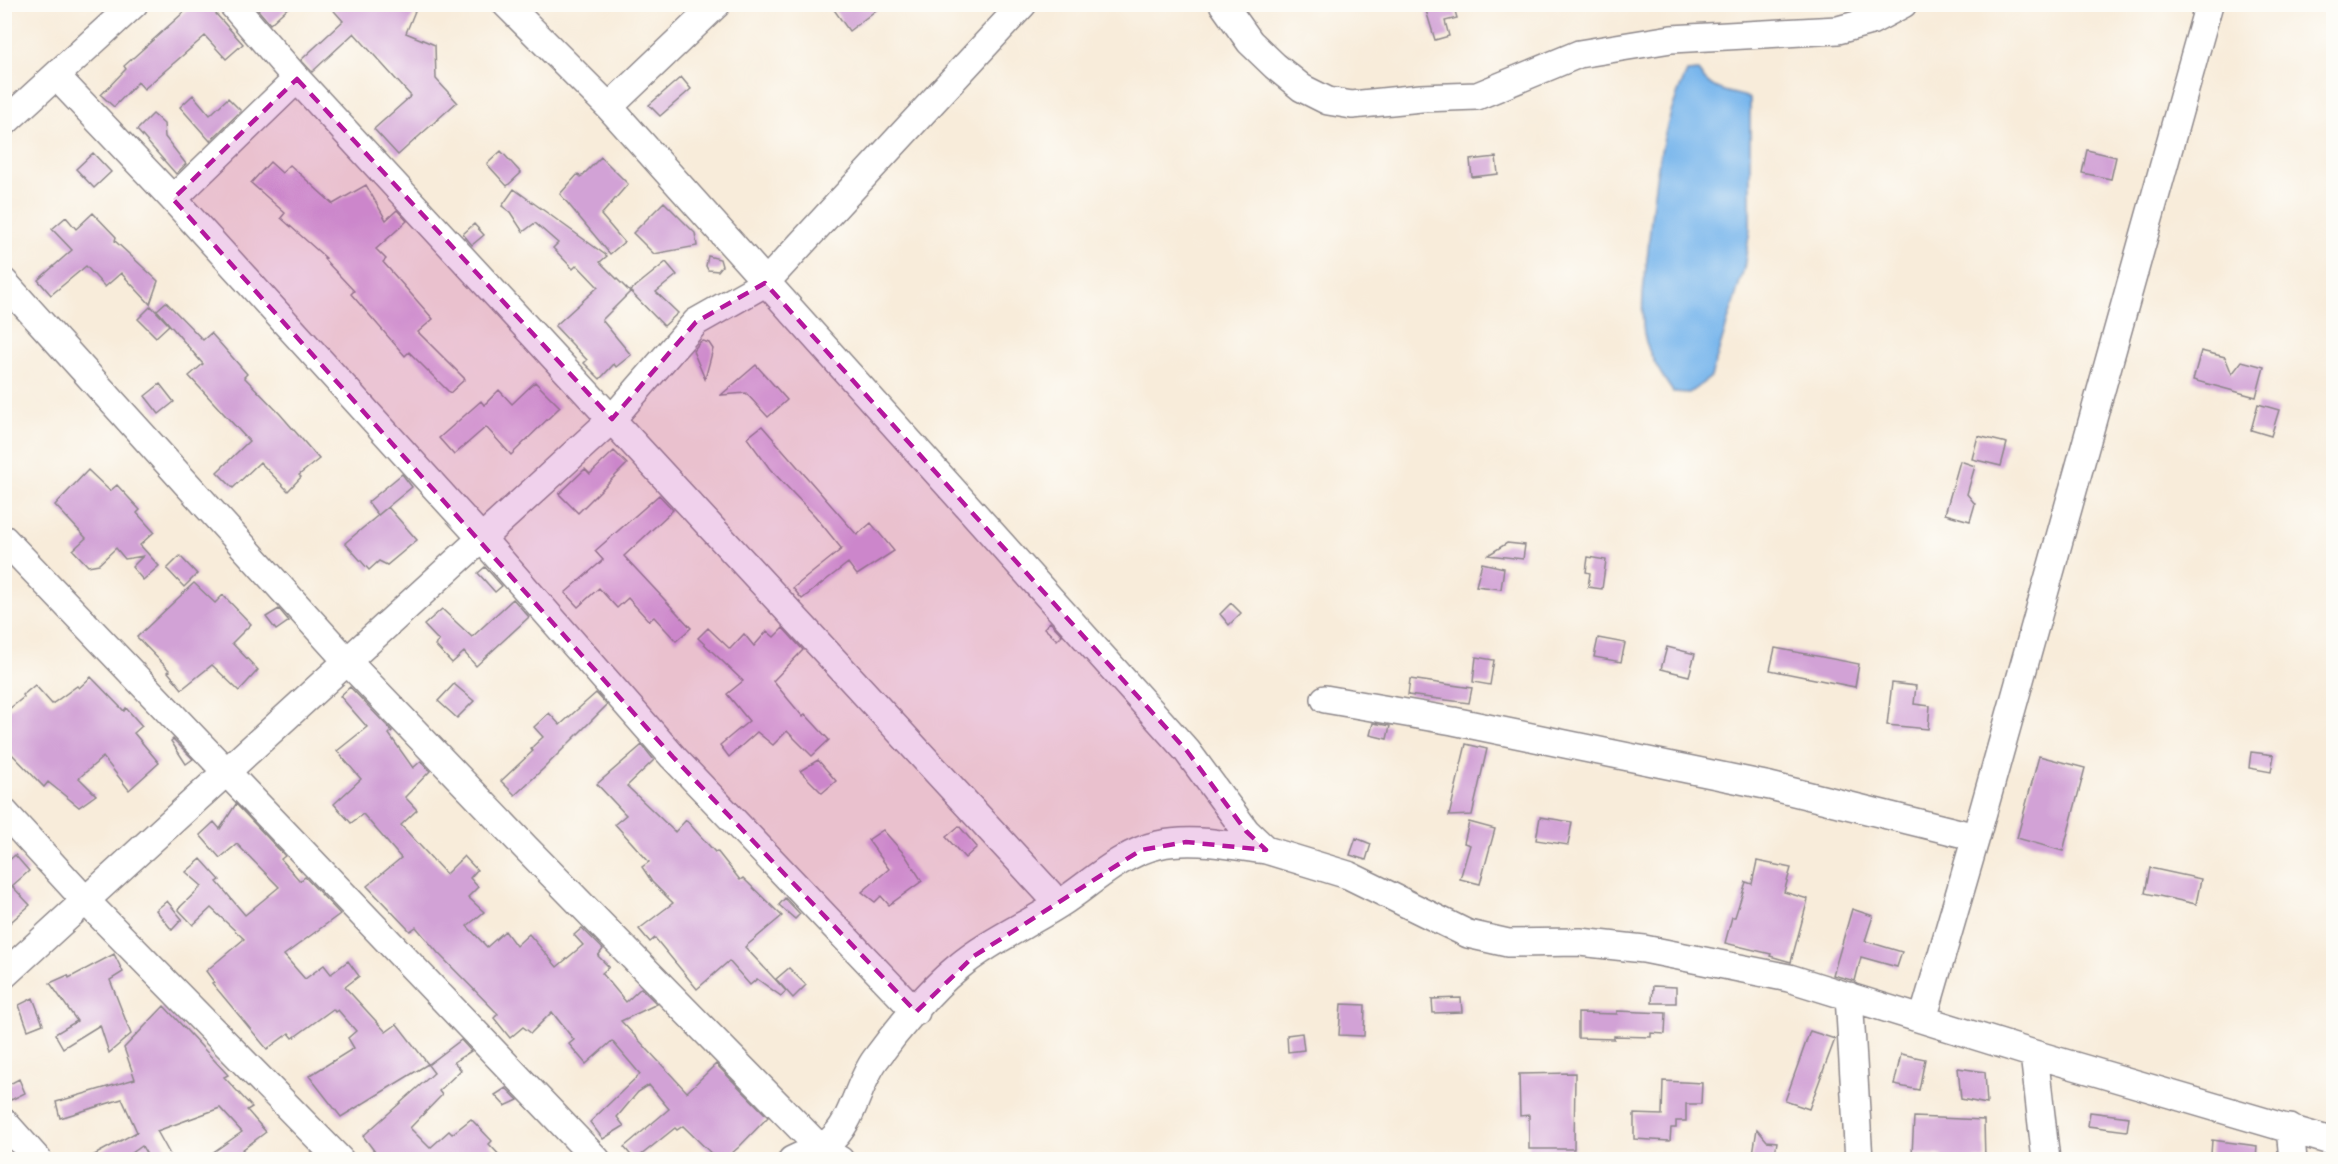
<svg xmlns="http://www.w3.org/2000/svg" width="2338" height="1164" font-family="Mali,sans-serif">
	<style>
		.water { fill: #78b6ec; stroke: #4d6c94; stroke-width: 1.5 }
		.building { fill: #d2a2d6 }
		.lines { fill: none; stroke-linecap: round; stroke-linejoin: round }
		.minor-casing { stroke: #8d878a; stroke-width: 30 }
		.minor { stroke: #fff; stroke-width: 27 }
		.marked { fill: #b5179e; fill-opacity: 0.2; stroke: #b5179e; stroke-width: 4.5; stroke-dasharray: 12 8; stroke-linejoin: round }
	</style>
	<rect width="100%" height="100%" fill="#fdfcf7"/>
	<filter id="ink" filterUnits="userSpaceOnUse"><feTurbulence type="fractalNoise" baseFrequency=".0167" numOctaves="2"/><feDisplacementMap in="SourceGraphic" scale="12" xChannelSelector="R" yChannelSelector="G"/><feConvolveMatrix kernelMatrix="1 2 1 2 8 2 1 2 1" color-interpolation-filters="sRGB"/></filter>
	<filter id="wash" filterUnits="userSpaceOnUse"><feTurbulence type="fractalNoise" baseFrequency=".008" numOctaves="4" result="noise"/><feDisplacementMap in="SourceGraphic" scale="24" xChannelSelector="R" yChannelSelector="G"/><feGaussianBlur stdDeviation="1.35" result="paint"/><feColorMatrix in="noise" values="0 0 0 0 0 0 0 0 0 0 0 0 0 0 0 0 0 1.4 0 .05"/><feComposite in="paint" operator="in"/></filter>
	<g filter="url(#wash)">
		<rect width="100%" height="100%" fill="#f8ecda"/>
		<path class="water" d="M1698 71C1714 94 1727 90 1750 98V229L1744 268 1711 377 1689 393 1673 392C1660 373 1644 349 1643 325 1641 301 1645 275 1648 251 1653 190 1660 128 1687 72Z"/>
		<g id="blocks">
			<path class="building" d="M193 4H207L243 44 226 59 205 36 144 89 138 82 114 107 101 95 126 69 124 66Z
				M253 4H292L270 24Z
				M328 4H409L415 11 406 33 435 45 436 79 457 102 398 155 374 129 411 96 354 33 312 72 301 60 343 21Z
				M830 4H884L849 31Z
				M1424 4H1453L1457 18 1445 21 1449 36 1435 40Z
				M681 77 691 89 660 116 649 105Z
				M193 95 210 115 228 98 241 111 210 141 180 107Z
				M153 114 164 124 165 137 186 164 176 174 137 130Z
				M2087 150 2116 157 2111 179 2082 173Z
				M501 151 521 173 507 186 487 164Z
				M93 153 111 172 94 188 76 169Z
				M601 157 628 184 601 215 624 242 610 254 560 194 578 174 581 177Z
				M1496 157 1498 174 1472 177 1470 160Z
				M270 162 282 173 290 165 333 204 366 185 386 220 397 210 407 221 376 249 386 259 383 262 433 319 418 332 465 379 450 393 409 352 405 356 351 294 354 291 324 259 326 258 281 218 285 213 251 183Z
				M514 189 607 256 600 262 630 292 602 320 631 355 616 367 614 364 600 379 584 363 587 360 555 326 598 287 577 265 573 269 553 248 558 243 535 223 523 232 510 212 502 206Z
				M664 202 695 233 697 246 654 254 633 233Z
				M93 213 116 237 115 241 158 281 150 304 121 273 105 287 86 266 51 295 38 280 72 250 52 229 66 217 76 229Z
				M474 224 484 235 472 245 463 234Z
				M708 256 720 259 722 266 718 271 708 270 706 266Z
				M666 262 677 275 656 292 678 313 664 326 630 291Z
				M166 302 203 340 211 333 247 374 244 377 280 414 319 459 299 475 301 477 288 491 260 462 233 488 217 472 249 441 189 376 203 364 157 310Z
				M151 306 169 325 156 337 138 319Z
				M703 341 709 343 713 349 705 379 693 351 700 342Z
				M2201 351 2225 357 2232 374 2242 361 2264 367 2256 397 2193 380Z
				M756 365 787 400 768 417 746 393 721 395Z
				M535 382 560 407 511 455 486 427 454 455 439 438 481 401 484 405 499 390 512 404Z
				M160 384 174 402 159 414 145 396Z
				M2258 404 2279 410 2271 436 2251 430Z
				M762 426 857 535 871 523 894 551 857 575 848 563 802 599 793 588 843 548 840 549 841 548 815 516 770 469 747 438Z
				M1978 436 2007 443 2001 466 1972 459Z
				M614 451 627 464 578 513 559 494 585 469 590 474Z
				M1960 461 1975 466 1967 494 1975 504 1970 521 1945 514Z
				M88 470 110 491 117 485 140 510 137 513 154 532 140 545 159 566 143 580 132 567 143 556 125 559 116 548 99 564 88 566 73 550 86 538 55 505Z
				M402 474 412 487 378 515 368 502Z
				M659 495 673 510 624 556 691 628 676 641 654 617 649 621 628 598 617 608 599 588 578 607 565 593 603 560 595 551Z
				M388 507 417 540 387 565 379 561 369 570 345 543Z
				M1507 543 1525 545 1523 559 1488 555Z
				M180 556 197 574 184 587 167 569Z
				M1588 557 1606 560 1602 589 1588 587 1590 573 1586 572Z
				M1482 563 1504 568 1501 589 1476 586Z
				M485 567 502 586 495 592 478 573Z
				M194 583 215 603 223 595 251 624 232 643 258 670 239 691 212 665 182 689 168 672 170 671 137 637Z
				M513 599 529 617 476 666 464 652 452 663 435 645 439 641 424 625 442 609 472 637Z
				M1231 603 1241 613 1229 625 1220 614Z
				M279 609 289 621 276 630 266 617Z
				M1050 622 1062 635 1057 640 1044 628Z
				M708 628 730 649 744 634 754 646 767 631 774 637 783 628 803 650 773 681 803 717 805 714 829 740 812 756 787 731 773 745 757 732 729 757 720 745 749 721 727 694 743 681 698 638Z
				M1598 638 1625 643 1621 662 1594 657Z
				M1667 647 1695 654 1689 676 1661 669Z
				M1775 648 1859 664 1855 687 1770 670Z
				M1476 657 1494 660 1490 685 1473 682Z
				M91 677 124 711 126 708 142 726 134 733 159 763 129 790 103 757 79 778 96 795 79 807 48 782 44 787 4 746V713L24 697 23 695 35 685 52 704 77 686 79 688Z
				M1410 679 1472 688 1469 703 1408 695Z
				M1892 683 1916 686 1914 704 1930 706 1928 729 1887 725Z
				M454 684 474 701 457 718 438 701Z
				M350 687 392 731 389 734 413 768 421 761 430 771 405 797 417 810 401 825 446 874 464 856 477 870 470 878 478 887 468 897 484 912 467 926 487 947 505 931 516 946 529 934 557 967 583 945 574 935 582 928 603 949 598 956 609 967 602 973 626 1002 641 988 657 1004 621 1021 687 1092 716 1064 768 1117 739 1147 724 1160H718L683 1126 677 1130 675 1128 635 1160 624 1147 669 1109 649 1085 638 1092 617 1117 624 1126 603 1139 590 1122 640 1074 612 1041 586 1064 569 1044 574 1040 552 1012 531 1033 523 1027 510 1038 494 1018 498 1014 438 953 416 927 410 931 367 886 401 858 363 814 351 823 334 804 361 779 337 751 367 727 340 696Z
				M596 693 607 705 543 769 515 795 501 781 533 751 531 748 543 737 534 727 549 713 560 725Z
				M1373 723 1390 726 1387 739 1370 735Z
				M173 739 193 759 186 764 171 741Z
				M1466 744 1487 749 1472 815 1449 816Z
				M642 745 654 760 627 786 675 832 686 820 715 852 717 851 740 880 743 878 782 916 745 947 786 991 781 996 757 979 750 985 729 961 697 989 655 938 650 942 639 929 673 903 652 882 642 867 649 862 615 824 626 815 597 784Z
				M2251 752 2274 755 2271 772 2249 768Z
				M2039 756 2085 768 2063 851 2017 838Z
				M818 760 836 781 822 793 800 771Z
				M236 804 285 856 281 859 300 881 305 877 340 914 284 955 305 979 324 965 331 974 348 961 359 976 345 987 386 1032 397 1024 428 1064 341 1117 309 1076 354 1048 348 1038 356 1031 338 1010 335 1012 333 1009 293 1038 289 1033 267 1049 212 983 214 982 206 971 244 939 211 908 193 925 178 909 202 886 186 872 201 859 220 880 217 882 245 915 279 887 237 844 220 858 200 835 214 822 220 829Z
				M1540 817 1572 822 1568 845 1536 840Z
				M1469 822 1495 829 1480 884 1460 879 1470 845 1464 843Z
				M959 826 977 847 965 858 946 837Z
				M883 830 905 855 922 881 889 905 881 896 875 902 862 892 889 869 868 840Z
				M1356 838 1371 844 1366 860 1350 855Z
				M15 855 29 871 12 886 30 905 4 928V865Z
				M1757 861 1791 868 1784 892 1808 899 1791 962 1770 956 1771 954 1725 943 1732 917H1735L1746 882 1752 884Z
				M2150 868 2201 879 2196 904 2145 893Z
				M785 898 800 914 795 919 779 905Z
				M167 901 182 919 172 930 156 910Z
				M1852 909 1873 916 1865 941 1902 952 1897 967 1861 957 1855 981 1833 975Z
				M114 954 123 972 110 980 131 1034 109 1053 100 1025 63 1048 55 1034 77 1021 50 983 68 975 69 978Z
				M789 968 806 985 793 998 776 979Z
				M1653 986 1676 987V1003H1652Z
				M33 998 43 1024 28 1030 19 1005Z
				M1461 998 1462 1012 1433 1013 1432 999Z
				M1341 1004 1365 1005 1364 1036 1339 1035Z
				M164 1006 228 1075 224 1077 252 1107 247 1110 266 1132 242 1150 247 1160H202L242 1132 220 1108 157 1131 173 1160H150L142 1146 122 1160H85L137 1132 122 1099 60 1118 56 1102 135 1079 124 1048Z
				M1617 1011 1666 1013 1665 1034 1651 1033V1037L1614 1036V1039L1578 1038V1013L1617 1014Z
				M1810 1031 1835 1039 1809 1109 1785 1101Z
				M1302 1033 1304 1050 1288 1052 1287 1035Z
				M461 1040 471 1051 454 1062 461 1070 439 1091 442 1095 410 1128 430 1148 449 1131 452 1134 471 1119 492 1141 489 1144 504 1160H381L363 1136 434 1073 428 1065Z
				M1901 1054 1925 1059 1919 1090 1894 1085Z
				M1958 1068 1985 1072 1987 1104 1961 1099Z
				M1575 1073 1574 1149H1529V1115L1520 1116 1519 1074Z
				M19 1079 25 1093 11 1100 4 1087Z
				M1663 1081 1702 1083 1701 1104H1686V1121H1676V1128H1671L1670 1141 1634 1139V1114L1662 1115Z
				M506 1088 518 1100 505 1106 495 1095Z
				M2090 1112 2129 1117 2127 1131 2088 1126Z
				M1914 1117 1984 1120 1985 1160H1943V1155L1912 1154Z
				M1757 1129 1767 1141 1777 1142 1774 1160H1752Z
				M2212 1140 2257 1146 2256 1160H2236L2211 1155Z"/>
		</g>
	</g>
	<g filter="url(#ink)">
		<use href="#blocks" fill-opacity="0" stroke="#8d878a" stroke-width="1.5"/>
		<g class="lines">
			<g class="minor-casing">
				<path id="minor" d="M232 4 297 79 1059 904
					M506 4 609 107 1187 751 1246 831 1266 850 1348 875 1468 934 1508 943 1580 942 1644 949 1789 978 2034 1054 2334 1142
					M1223 4 1250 42 1275 66 1302 88 1328 101 1352 105 1421 98 1477 96 1579 54 1671 39 1838 30 1871 21 1903 4
					M56 76 173 199 482 539 673 757 916 1012
					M609 107 717 4
					M4 123 134 4
					M173 199 297 79
					M4 282 347 661 525 847 820 1148 840 1160
					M4 539 597 1160
					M1325 699 1453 721 1770 786 1976 837
					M4 812 85 900 340 1160
					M4 975 612 419 696 322 765 283 1023 4
					M1849 996 1859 1160
					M1923 1019 1976 837 2209 4
					M2034 1054 2046 1160
					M4 1122 38 1160
					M2290 1128 2293 1160
					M792 1160C804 1154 818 1150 829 1142 853 1123 857 1085 875 1060 896 1031 930 990 957 968 988 942 1027 925 1061 903 1091 883 1122 853 1158 845 1193 837 1231 846 1266 850"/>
			</g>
			<use href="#minor" class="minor"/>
		</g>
	</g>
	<path class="marked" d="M297 79 612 419 696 322 765 283 1187 751 1246 831 1266 850 1186 842 1141 850 974 956 916 1012 673 757 173 199Z"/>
	<rect width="2338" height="1164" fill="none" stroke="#fdfcf7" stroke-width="24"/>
</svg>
